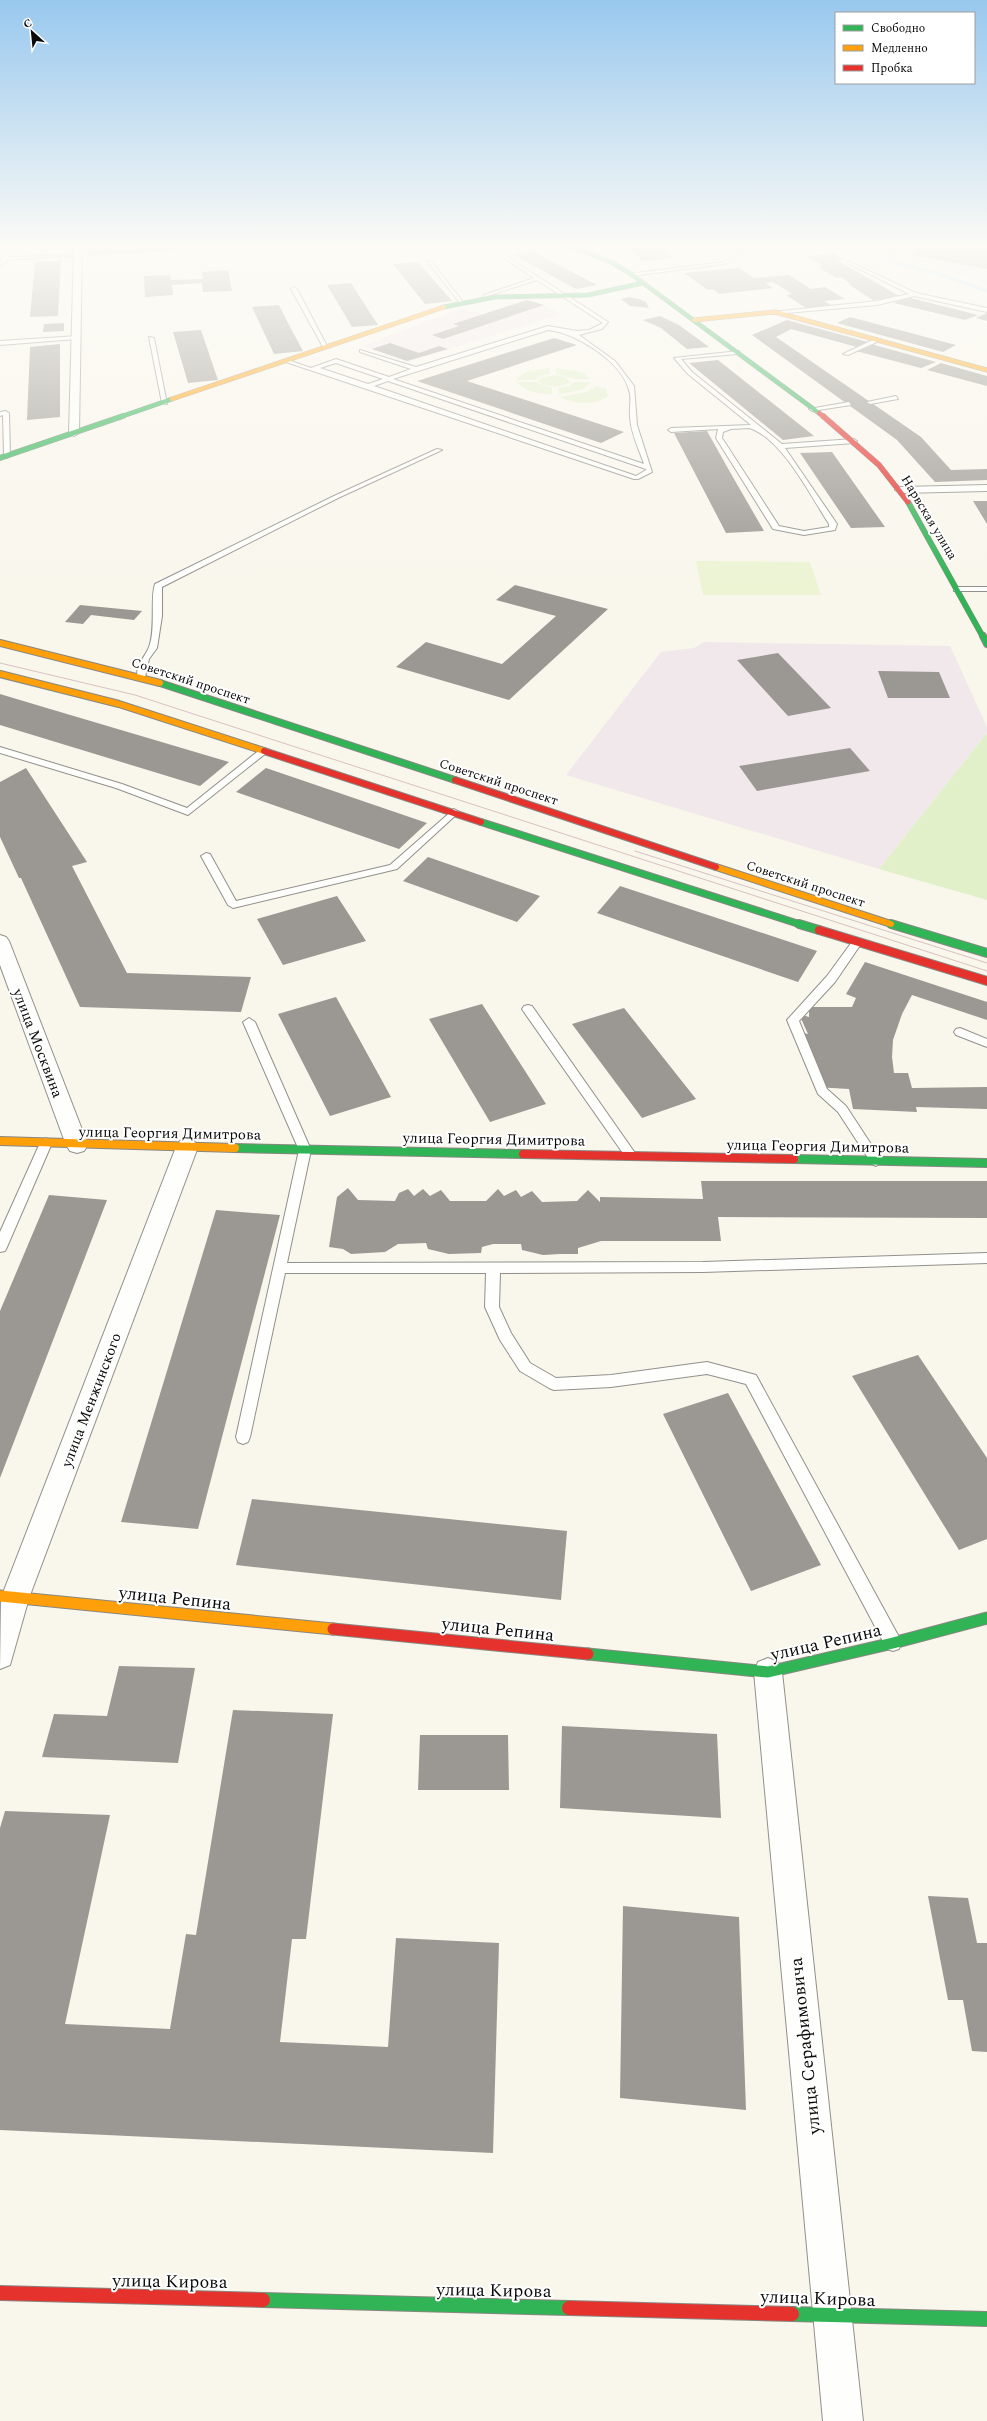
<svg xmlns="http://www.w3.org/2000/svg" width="987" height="2421" font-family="Spectral,serif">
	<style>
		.industrial { fill: #f0e8eb }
		.green { fill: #e2f0ca }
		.pitch { fill: #ecf4d4 }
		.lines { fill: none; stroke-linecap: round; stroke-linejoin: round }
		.stream { stroke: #c0e5f6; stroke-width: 4 }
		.building { fill: #9b9893 }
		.lane-casing { stroke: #92908c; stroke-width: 2 }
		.street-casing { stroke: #92908c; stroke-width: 2 }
		.fast-far5-casing { stroke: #888782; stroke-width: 5 }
		.fast-far4-casing { stroke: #888782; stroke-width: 6 }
		.fast-far3-casing { stroke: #888782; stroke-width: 8 }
		.fast-far2-casing { stroke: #888782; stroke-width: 10 }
		.fast-far1-casing { stroke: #888782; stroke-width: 13 }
		.fast-casing { stroke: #888782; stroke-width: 16 }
		.slow-far3-casing { stroke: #888782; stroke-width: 5 }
		.slow-far2-casing { stroke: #888782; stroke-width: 8 }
		.slow-far1-casing { stroke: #888782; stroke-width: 10 }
		.slow-casing { stroke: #888782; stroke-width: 13 }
		.jam-far5-casing { stroke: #888782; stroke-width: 5 }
		.jam-far4-casing { stroke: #888782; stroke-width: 6 }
		.jam-far3-casing { stroke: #888782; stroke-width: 8 }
		.jam-far2-casing { stroke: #888782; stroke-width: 10 }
		.jam-far1-casing { stroke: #888782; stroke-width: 13 }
		.jam-casing { stroke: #888782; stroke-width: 16 }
		.lane { fill: #fefefc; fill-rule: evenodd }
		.street { fill: #fefefc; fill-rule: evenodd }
		.fast-far5 { stroke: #30b455; stroke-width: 4 }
		.fast-far4 { stroke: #30b455; stroke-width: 5 }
		.fast-far3 { stroke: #30b455; stroke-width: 6 }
		.fast-far2 { stroke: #30b455; stroke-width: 8 }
		.fast-far1 { stroke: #30b455; stroke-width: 11 }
		.fast { stroke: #30b455; stroke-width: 14 }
		.slow-far3 { stroke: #ff9f0a; stroke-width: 4 }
		.slow-far2 { stroke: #ff9f0a; stroke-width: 6 }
		.slow-far1 { stroke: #ff9f0a; stroke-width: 8 }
		.slow { stroke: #ff9f0a; stroke-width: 11 }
		.jam-far5 { stroke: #e5322d; stroke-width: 4 }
		.jam-far4 { stroke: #e5322d; stroke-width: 5 }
		.jam-far3 { stroke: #e5322d; stroke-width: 6 }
		.jam-far2 { stroke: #e5322d; stroke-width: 8 }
		.jam-far1 { stroke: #e5322d; stroke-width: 11 }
		.jam { stroke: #e5322d; stroke-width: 14 }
		.tram { stroke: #d7c2c2; stroke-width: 1 }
		.labels { text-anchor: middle; stroke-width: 4; stroke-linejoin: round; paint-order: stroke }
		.far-street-label { font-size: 13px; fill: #0a0a0a; stroke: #fff }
		.street-label { font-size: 15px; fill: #0a0a0a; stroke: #fff }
		.near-street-label { font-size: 18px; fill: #0a0a0a; stroke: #fff }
	</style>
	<rect width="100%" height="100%" fill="#f9f6ec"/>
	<path class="industrial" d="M892 247H987V284L947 269 899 256Z
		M527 300 544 305 561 314 414 360 407 361 363 346 462 308 483 314Z
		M704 642 950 646 987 727V733L879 869 566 775 661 652 694 648Z"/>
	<path class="green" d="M549 368 550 374 540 376 534 380H516L526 372Z
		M556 368 582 372 590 379H574L557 374Z
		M555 375 565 377 570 382C562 388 546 388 538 381L541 378Z
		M517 382H535L552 388V394C540 394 524 392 517 382Z
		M574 382H591L582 390 559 394 558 388 569 386Z
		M597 386 606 389 608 396C596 406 573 404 560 397L586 392Z
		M987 733V900L879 869Z"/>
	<path class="pitch" d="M696 561 810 562 821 595H703Z"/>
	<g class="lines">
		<path class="stream" d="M889 247 887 251 894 253 895 257 888 259 895 263 934 272 987 291"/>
	</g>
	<path class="building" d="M132 247H221V248L88 256V250Z
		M626 247H661L675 258 643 261Z
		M987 247V269L909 254 919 249 914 247Z
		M532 251 597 285 576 289 512 254Z
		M833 253 844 259 837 260 901 297 873 300 848 284H851L841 277 836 278 818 267 823 266 807 257Z
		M61 261 58 316 30 317 35 262Z
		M418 262 452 301 425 304 393 264Z
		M739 268 754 278 789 275 811 289 825 287 845 299 824 301 831 305 806 308 786 295 792 294 773 282 765 283 773 288 719 294 713 289 708 290 684 273Z
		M228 270 232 291 203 292 202 283 172 285 173 295 145 297 144 276 170 275 171 280 203 279 202 272Z
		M351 283 378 325 352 327 327 285Z
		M629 297 639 299 646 302 649 308 630 306 621 299Z
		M907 297 978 315 965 320 894 303Z
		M527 300 544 305 443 339 432 335 459 326 453 324Z
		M279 305 288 323 303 351 274 354 252 307Z
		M987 313V321L976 318Z
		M660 316 679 325 709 347 687 349 661 328 643 320Z
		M850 317 956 345 943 352 837 323Z
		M787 320 868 342 857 347 791 329 776 337 921 437 951 470 987 469V480L935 482 897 440 752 335Z
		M64 323V331L43 332 44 324Z
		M201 330 218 380 188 383 173 332Z
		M554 338 577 345 467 381 624 432 601 443 417 381Z
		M390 343 419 353 439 346 448 349 407 361 372 349Z
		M60 344V417L27 420 30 347Z
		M871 344 936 362 921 368 856 351Z
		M718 360 814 436 783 440 689 363Z
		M941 363 987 376V386L927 370Z
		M707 431 730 472 764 531 726 533 674 433Z
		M832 452 885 527 851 528 800 453Z
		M973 501H987V524Z
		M515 585 608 609 509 700 396 667 426 642 502 664 556 616 496 600Z
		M80 605 142 611 134 620 91 615 83 624 65 622Z
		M778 653 831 708 788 716 737 660Z
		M878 671 939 672 950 698H888Z
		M0 694 40 706 229 762 200 786 0 725Z
		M850 748 870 771 757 791 739 766Z
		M26 768 87 862 72 866 127 973 251 977 241 1012 80 1007 21 878H19L0 837V782Z
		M266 768 313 784 427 823 399 849 236 792Z
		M428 857 540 896 517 922 403 881Z
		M620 886 817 951 798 982 597 913Z
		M337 896 366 941 283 965 257 919Z
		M865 962 987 1002V1020L912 995 902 1014 893 1040 892 1057 894 1073H908L912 1088 987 1087V1109L916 1107 917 1112 853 1109 849 1089 815 1087 812 1061 795 1031 808 1034 799 1014 809 1017V1007H852L856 998 846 994Z
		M336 997 391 1097 330 1116 278 1014Z
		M482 1004 527 1074 546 1104 490 1122 429 1019Z
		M624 1008 696 1099 642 1118 572 1024Z
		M701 1181H987V1218L718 1217 721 1241H601L578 1248V1254H560L543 1255 522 1250 521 1244H493L482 1247 481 1253 449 1254 428 1249 426 1243 398 1244 385 1252 351 1254 343 1249 329 1247 337 1197 348 1188 358 1200 395 1201 399 1193 408 1189 414 1196 423 1189 430 1196 441 1190 450 1201H486L498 1189 504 1196 516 1190 521 1197 532 1191 542 1202 577 1201 588 1190 600 1202V1197L703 1199Z
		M49 1195 107 1200 0 1478V1311Z
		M216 1210 280 1215 198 1529 121 1522Z
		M918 1355 987 1458V1539L959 1550 852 1376Z
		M728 1393 821 1565 751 1591 663 1414Z
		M252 1499 567 1531 561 1600 236 1565Z
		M119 1666 195 1668 178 1763 42 1757 54 1714 107 1716Z
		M233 1710 333 1714 306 1939H292L280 2042 388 2047 396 1938 499 1943 493 2153 0 2130V1828L5 1811 110 1815 65 2024 170 2029 186 1934 196 1935Z
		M562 1726 717 1734 721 1818 560 1808Z
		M420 1735H508L509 1790H418Z
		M928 1896 968 1898 977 1943H987V2052L972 2051 963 2000H948Z
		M623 1906 739 1917 746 2110 620 2098Z"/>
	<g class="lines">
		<g class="lane-casing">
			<path id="lane" d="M4 247H8L7 257 80 255 7 260 6 263 0 264Z
				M487 247H492L608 322 602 329 579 335 615 361 634 386 637 425 652 472 638 479H634L283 361 288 360 311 368 336 359 389 377 411 369 360 352V350L416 367 548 326 577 331 589 330 603 323 537 280 484 297V295L534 278ZM548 330C575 332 622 362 629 390 632 399 629 408 630 417 631 434 639 449 644 464L393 379ZM336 363 383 379 368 384 320 368ZM388 381 646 469V470L636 476 374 386Z
				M746 247H751L725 264 631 276 628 274 724 262Z
				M427 261H431L463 302H459Z
				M848 261 916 293 987 308V312L914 296 877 305 775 314 772 312 877 301 909 294 848 263Z
				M294 287 297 289 328 348 323 347 291 289Z
				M78 336 76 339 0 345V341Z
				M149 337 154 338 167 404 162 403Z
				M877 338 879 341 848 355 843 354Z
				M739 351 737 354 681 359 692 372 782 444 854 439 857 441 854 443 785 448 837 524 835 530 804 535 773 529 716 438 718 429 671 432 668 430 671 428 751 425 688 374 674 358ZM749 428C782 438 810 495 829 524V527L804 531 779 526 722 438 723 432 731 429Z
				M896 396 898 399 870 404 867 402Z
				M849 402 851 405 812 411 809 409Z
				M6 411 9 413 10 456 7 458 4 456 3 415 0 416V412Z
				M437 449 442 450 338 498 162 587V616L157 648 149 659 145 677 138 679C134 667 145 657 149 647 156 629 150 598 155 584L334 496Z
				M954 587H987V591H954Z
				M0 747 122 784 187 808 262 748 270 750 188 815 116 788 0 753Z
				M454 809 459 812 457 814 397 869 233 908 228 905 201 856 206 853 210 854 236 901 390 865Z
				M858 938 863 941 835 982 799 1021 827 1089 846 1106 882 1161 876 1166 872 1164 838 1112 818 1094 787 1020 827 976 854 939Z
				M528 1005 532 1006 635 1153 637 1156 635 1159H627L524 1012 522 1009 524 1006Z
				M249 1018 255 1022 311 1150 287 1263 703 1262 987 1253V1263L703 1272 500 1273 499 1307 511 1333 530 1363 556 1378 611 1375 707 1362 756 1375 899 1637 901 1643 899 1649 893 1651 887 1649 746 1384 707 1374 611 1387 554 1390 549 1388 520 1371 500 1340 485 1307 486 1273H285L250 1437 248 1442 243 1444 238 1442 236 1437 299 1150 243 1022Z
				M960 1028 987 1039V1047L956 1035 954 1032 956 1029Z
				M46 1138 52 1143 7 1247 5 1251 0 1252V1232L40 1143Z"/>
		</g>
		<g class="street-casing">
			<path id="street" d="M74 247H82L79 433 74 436 69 433Z
				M987 485V491L901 493 895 490 901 487Z
				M0 935 6 937 9 941 88 1145 84 1151 77 1153 70 1151 66 1145 0 965Z
				M187 1139 194 1141 198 1147 29 1598 10 1665 0 1669 1 1598 176 1147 180 1141Z
				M768 1658 778 1662 782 1672 863 2421H823L754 1672 758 1662Z"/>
		</g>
		<g class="fast-far5-casing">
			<path id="fast-far5" d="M572 247 611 262 631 274 819 413
				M444 307 495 297 588 295 643 283
				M120 417 172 399"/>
		</g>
		<g class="fast-far4-casing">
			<path id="fast-far4" d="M0 458 123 416
				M908 502 983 637"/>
		</g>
		<g class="fast-far3-casing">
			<path id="fast-far3" d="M983 636 987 644
				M160 683 455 780
				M481 822 802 925
				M891 924 893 925"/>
		</g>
		<g class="fast-far2-casing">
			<path id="fast-far2" d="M799 924 819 930
				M891 924 987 953
				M235 1148 523 1154
				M794 1159 987 1163"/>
		</g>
		<g class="fast-far1-casing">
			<path id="fast-far1" d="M588 1654 768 1672 893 1643 987 1618"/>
		</g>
		<g class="fast-casing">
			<path id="fast" d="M263 2300 569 2308
				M792 2314 987 2319"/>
		</g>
		<g class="slow-far3-casing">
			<path id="slow-far3" d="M694 320 775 312 987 370
				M172 399 444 307"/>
		</g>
		<g class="slow-far2-casing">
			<path id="slow-far2" d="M0 643 160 683
				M0 674 119 704 264 751
				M716 867 891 924"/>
		</g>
		<g class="slow-far1-casing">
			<path id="slow-far1" d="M0 1141 235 1148"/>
		</g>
		<g class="slow-casing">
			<path id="slow" d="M0 1596 333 1629"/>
		</g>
		<g class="jam-far5-casing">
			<path id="jam-far5" d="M819 413 824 417"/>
		</g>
		<g class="jam-far4-casing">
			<path id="jam-far4" d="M823 416 879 465 908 502"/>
		</g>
		<g class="jam-far3-casing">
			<path id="jam-far3" d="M264 751 481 822
				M455 780 716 867"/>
		</g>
		<g class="jam-far2-casing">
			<path id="jam-far2" d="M819 930 987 981
				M523 1154 794 1159"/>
		</g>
		<g class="jam-far1-casing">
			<path id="jam-far1" d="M333 1629 588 1654"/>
		</g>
		<g class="jam-casing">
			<path id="jam" d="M0 2293 263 2300
				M569 2308 792 2314"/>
		</g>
		<use href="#lane" class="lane"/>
		<use href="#street" class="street"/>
		<use href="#fast-far5" class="fast-far5"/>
		<use href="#fast-far4" class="fast-far4"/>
		<use href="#fast-far3" class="fast-far3"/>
		<use href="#fast-far2" class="fast-far2"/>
		<use href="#fast-far1" class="fast-far1"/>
		<use href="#fast" class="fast"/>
		<use href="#slow-far3" class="slow-far3"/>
		<use href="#slow-far2" class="slow-far2"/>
		<use href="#slow-far1" class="slow-far1"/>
		<use href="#slow" class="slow"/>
		<use href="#jam-far5" class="jam-far5"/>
		<use href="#jam-far4" class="jam-far4"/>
		<use href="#jam-far3" class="jam-far3"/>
		<use href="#jam-far2" class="jam-far2"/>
		<use href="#jam-far1" class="jam-far1"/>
		<use href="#jam" class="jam"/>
		<path class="tram" d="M0 663 135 695 987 971
			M635 851 987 963"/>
	</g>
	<linearGradient id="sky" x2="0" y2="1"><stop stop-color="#98c8ee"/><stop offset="0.42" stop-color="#fcfbf6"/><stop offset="1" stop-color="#fcfbf6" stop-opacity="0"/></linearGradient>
	<rect width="987" height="586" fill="url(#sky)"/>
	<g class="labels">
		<g class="far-street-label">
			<text transform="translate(930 517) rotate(59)" y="5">Нарвская улица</text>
			<text transform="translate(191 680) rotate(18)" y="5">Советский проспект</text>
			<text transform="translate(499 781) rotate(18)" y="5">Советский проспект</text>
			<text transform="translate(806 883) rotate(18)" y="5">Советский проспект</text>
		</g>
		<g class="street-label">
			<text transform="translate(38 1043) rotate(69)" y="5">улица Москвина</text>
			<text transform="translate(170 1133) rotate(1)" y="5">улица Георгия Димитрова</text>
			<text transform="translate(494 1139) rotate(1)" y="5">улица Георгия Димитрова</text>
			<text transform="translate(818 1146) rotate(1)" y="5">улица Георгия Димитрова</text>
			<text transform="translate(91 1400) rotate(-69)" y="5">улица Менжинского</text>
		</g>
		<g class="near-street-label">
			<text transform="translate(175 1598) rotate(6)" y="6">улица Репина</text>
			<text transform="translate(498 1629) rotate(6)" y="6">улица Репина</text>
			<text transform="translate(826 1642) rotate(-13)" y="6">улица Репина</text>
			<text transform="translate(805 2046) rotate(-96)" y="6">улица Серафимовича</text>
			<text transform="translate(170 2281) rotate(1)" y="6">улица Кирова</text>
			<text transform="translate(494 2290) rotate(1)" y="6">улица Кирова</text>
			<text transform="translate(818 2298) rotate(2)" y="6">улица Кирова</text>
		</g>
	</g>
	<rect x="835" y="12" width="140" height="72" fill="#ffffff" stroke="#9d9d9d"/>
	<rect x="843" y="25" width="20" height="6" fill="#30b455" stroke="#9d9d9d"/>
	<text x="871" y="32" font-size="12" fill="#0a0a0a">Свободно</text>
	<rect x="843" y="45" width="20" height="6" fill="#ff9f0a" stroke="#9d9d9d"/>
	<text x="871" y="52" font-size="12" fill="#0a0a0a">Медленно</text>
	<rect x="843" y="65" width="20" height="6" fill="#e5322d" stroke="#9d9d9d"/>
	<text x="871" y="72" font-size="12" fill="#0a0a0a">Пробка</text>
	<g transform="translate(32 32) rotate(333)" stroke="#ffffff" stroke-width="3" paint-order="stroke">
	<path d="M0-3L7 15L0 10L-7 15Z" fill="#0a0a0a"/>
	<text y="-6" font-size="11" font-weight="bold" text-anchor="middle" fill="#0a0a0a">С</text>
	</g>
</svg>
